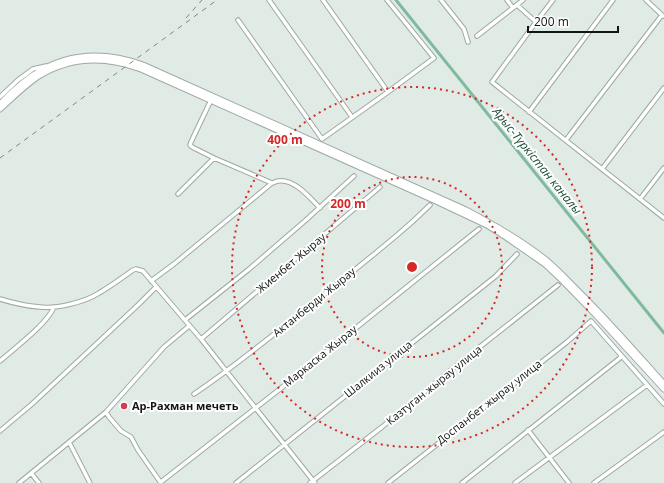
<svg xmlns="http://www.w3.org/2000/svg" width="664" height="483" font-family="'Open Sans',sans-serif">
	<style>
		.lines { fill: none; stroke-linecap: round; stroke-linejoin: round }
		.canal { stroke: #80ba9e; stroke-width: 3 }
		.minor-casing { stroke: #9ea9a3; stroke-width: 5.5 }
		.highway-casing { stroke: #9ea9a3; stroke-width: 7 }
		.minor { stroke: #fff; stroke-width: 3.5 }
		.highway { stroke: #fff; stroke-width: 5 }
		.rail { stroke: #808883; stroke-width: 1; stroke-dasharray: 5 5; stroke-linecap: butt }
		.ring { fill: none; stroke: #d62828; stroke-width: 2; stroke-dasharray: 2 4 }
		.poi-dot { fill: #cf3f50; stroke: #fff; stroke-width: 1.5 }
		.labels { text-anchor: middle; stroke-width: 4; stroke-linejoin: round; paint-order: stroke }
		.street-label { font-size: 11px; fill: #111513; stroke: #fff }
		.poi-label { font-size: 11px; font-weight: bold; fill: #111513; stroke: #fff; text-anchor: start }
		.water-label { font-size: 12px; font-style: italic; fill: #1b4a37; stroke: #fff }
		.centre { fill: #d62828; stroke: #fff; stroke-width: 2 }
		.ring-label { font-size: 12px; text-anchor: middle; font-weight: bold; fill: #d62828; stroke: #fff; stroke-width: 4; stroke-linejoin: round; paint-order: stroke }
	</style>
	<rect width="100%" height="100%" fill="#e0ebe5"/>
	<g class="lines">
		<path class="canal" d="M396 0 664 333"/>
		<g class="minor-casing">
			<path id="minor" d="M269 0 352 117
				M323 0 388 92
				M441 0 464 29 468 42
				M507 0 513 8
				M553 0 536 22 492 82 664 218
				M646 0 663 16
				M517 5 536 22
				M238 20 322 139 388 92 434 58 387 0
				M477 36 523 0
				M0 97 18 80 33 69 46 66
				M529 112 613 0
				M566 140 662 15
				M602 169 664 88
				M272 183C274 183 276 181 278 181 294 178 310 198 320 208
				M178 194 214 158
				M640 199 664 168
				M151 281 174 264 272 183 214 158 192 147 190 145 191 142 211 100
				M0 299C13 303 26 306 40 307 57 309 85 302 99 293 111 286 122 278 133 270L136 269 143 271 201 339 284 444 315 483
				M185 320 248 270 306 220 354 176
				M201 339 380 187
				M0 361C15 348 47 324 54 307
				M194 394C230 370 264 342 298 315 331 289 364 263 396 236 408 226 419 216 430 205
				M106 412 109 417 121 431 131 437 138 450 161 483
				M528 430 569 483
				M0 431 32 404 138 305 156 287
				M69 442 90 483
				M31 473 39 483
				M161 482 280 389 479 229
				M19 483 106 412 164 347 189 326
				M236 483 496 276 517 254
				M310 483 382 427 447 373 558 285
				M388 483 567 342 591 321 664 404
				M462 483 620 358 621 356
				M515 483 647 385
				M594 483 664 432"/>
		</g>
		<g class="highway-casing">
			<path id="highway" d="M0 104C11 93 22 82 35 74 69 52 107 52 143 65L466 210C494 225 521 240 546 260 559 271 571 284 583 296 611 324 637 354 664 384
				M0 109C12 98 24 86 37 77 70 56 106 56 141 69L436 201 487 225 506 237 545 264 563 281 597 316 664 389"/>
		</g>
		<use href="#minor" class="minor"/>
		<use href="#highway" class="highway"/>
		<path class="rail" d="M186 18 202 0
			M0 158 217 0"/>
	</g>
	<g class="ring">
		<circle cx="412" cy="267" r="90"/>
		<circle cx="412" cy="267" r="180"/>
	</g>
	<circle class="poi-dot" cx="124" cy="406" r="4"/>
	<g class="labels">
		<g class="street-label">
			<text transform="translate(291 263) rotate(-40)" y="4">Жиенбет Жырау</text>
			<text transform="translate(314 302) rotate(-39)" y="4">Актанберди Жырау</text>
			<text transform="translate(320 356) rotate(-39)" y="4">Маркаска Жырау</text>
			<text transform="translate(378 369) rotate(-39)" y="4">Шалкииз улица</text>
			<text transform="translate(434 385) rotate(-39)" y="4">Казтуган жырау улица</text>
			<text transform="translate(489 402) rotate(-38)" y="4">Доспанбет жырау улица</text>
		</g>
		<g class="poi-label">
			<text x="132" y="410">Ар-Рахман мечеть</text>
		</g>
		<g class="water-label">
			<text transform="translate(537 161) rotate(51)" y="4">Арыс-Түркістан каналы</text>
		</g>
	</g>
	<circle cx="412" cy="267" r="6" class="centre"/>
	<g class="ring-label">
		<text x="285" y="144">400 m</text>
		<text x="348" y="208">200 m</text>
	</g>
	<path d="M528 26v6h90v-6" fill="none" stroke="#111513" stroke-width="2"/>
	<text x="534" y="26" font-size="12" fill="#111513" stroke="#ffffff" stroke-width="3" paint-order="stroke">200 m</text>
</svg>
